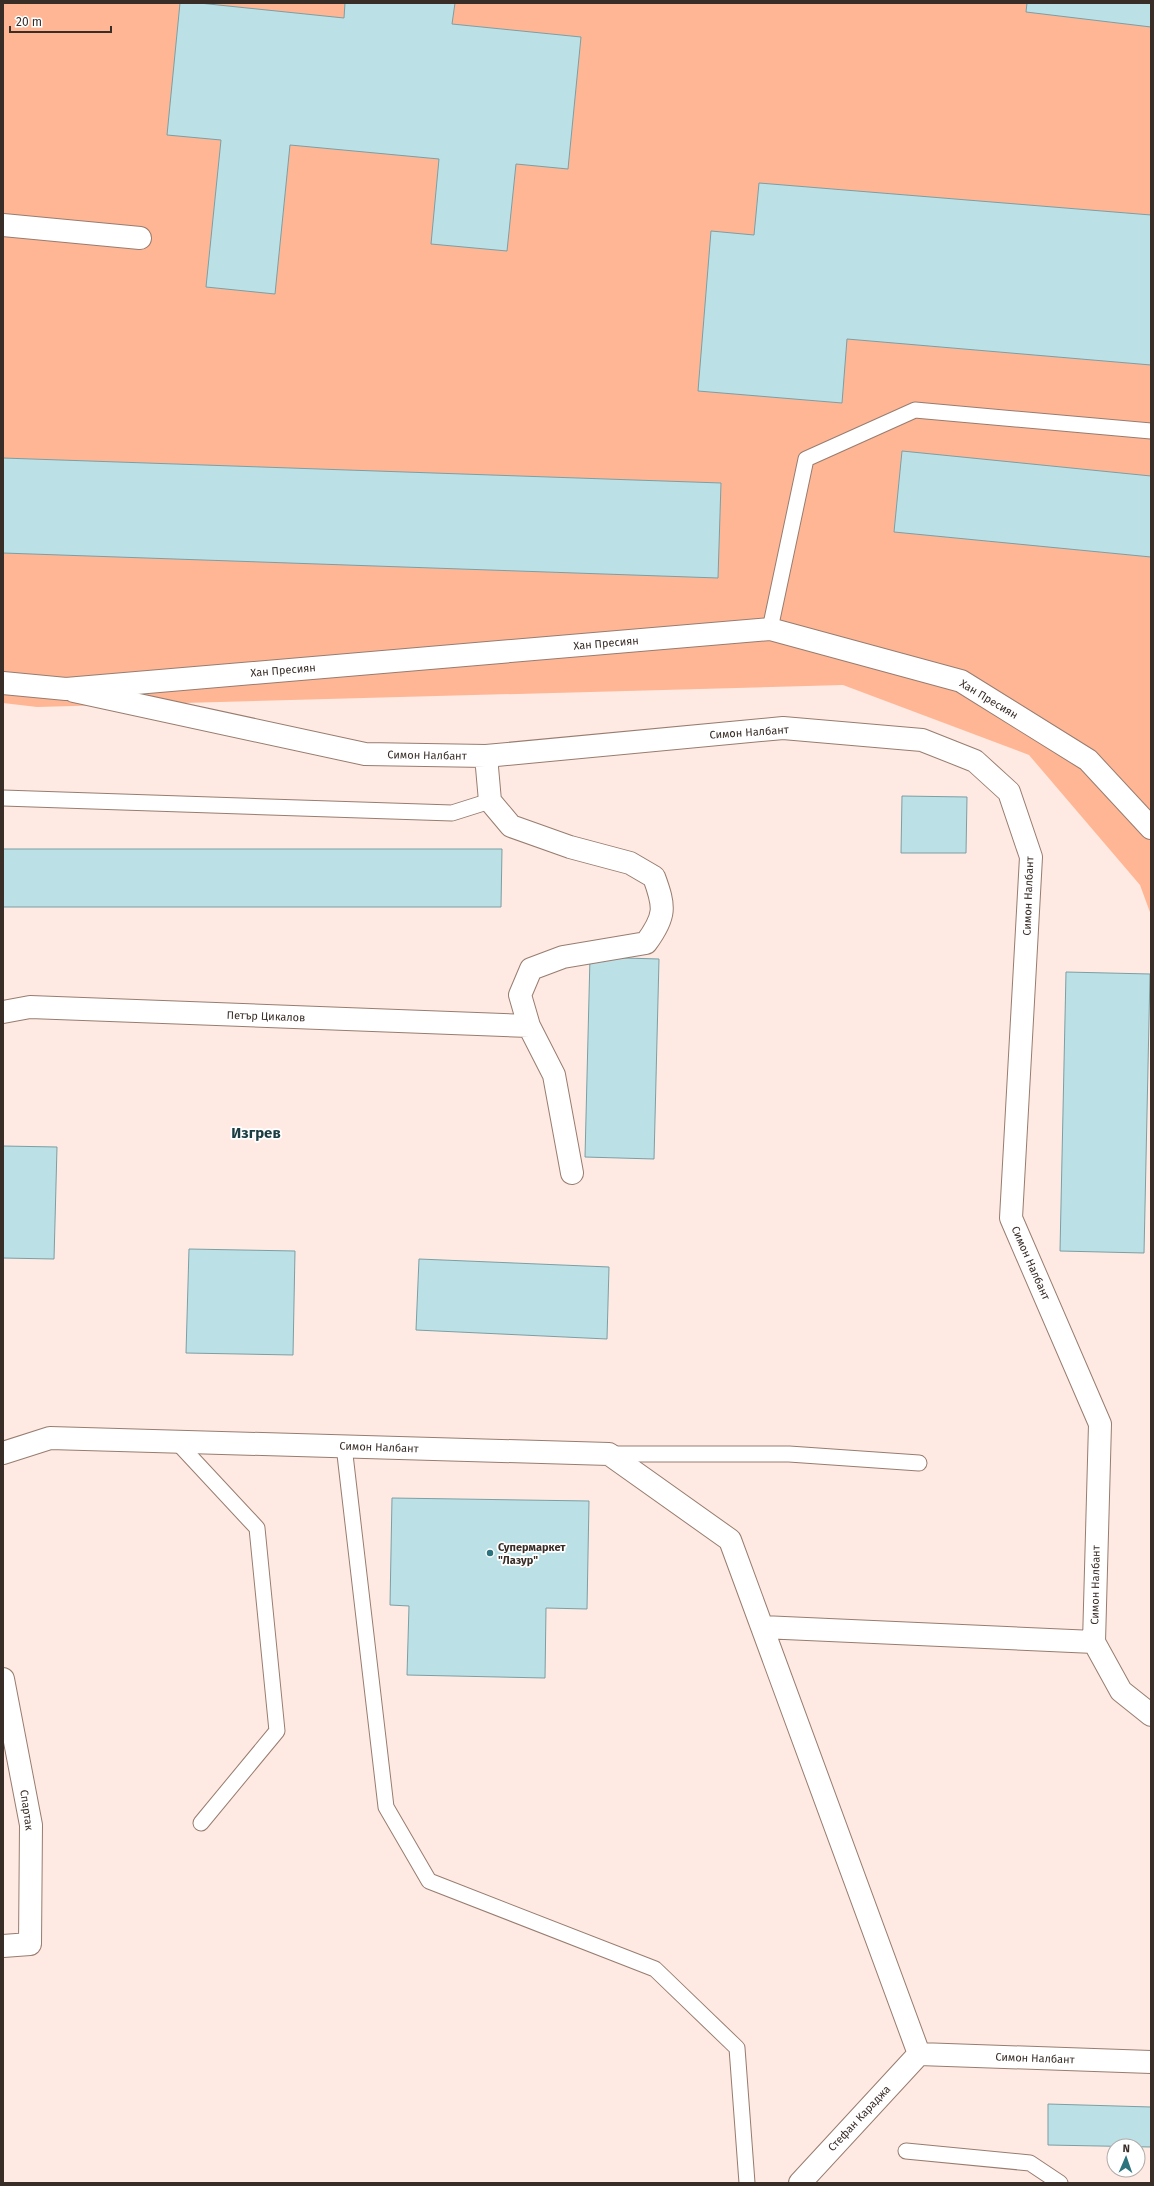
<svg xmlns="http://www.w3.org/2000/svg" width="1154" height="2186" font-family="'Fira Sans',sans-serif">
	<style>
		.green { fill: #ffb695 }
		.building { fill: #bbe0e6; stroke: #7b9fa4 }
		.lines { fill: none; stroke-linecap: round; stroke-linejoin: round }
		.lane-casing { stroke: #987c6f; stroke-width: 17 }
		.street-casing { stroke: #987c6f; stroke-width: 24 }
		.secondary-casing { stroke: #987c6f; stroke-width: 24 }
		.lane { stroke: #fff; stroke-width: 15 }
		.street { stroke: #fff; stroke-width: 22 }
		.secondary { stroke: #fff; stroke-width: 22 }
		.poi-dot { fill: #2b737d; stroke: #fff; stroke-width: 1.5 }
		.labels { text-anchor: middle; stroke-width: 3.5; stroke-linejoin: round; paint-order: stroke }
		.street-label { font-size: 11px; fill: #392d28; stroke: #fff }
		.poi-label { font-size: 11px; font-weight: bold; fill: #392d28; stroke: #fff; text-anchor: start }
		.district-label { font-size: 15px; font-weight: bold; fill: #1b3c41; stroke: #fff }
	</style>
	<rect width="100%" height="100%" fill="#feeae2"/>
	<path class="green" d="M3 3H1151V915L1140 885 1029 755 843 685 37 707 3 703Z"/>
	<path class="building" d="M180 3H199L344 18 345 3H455L452 24 581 37 568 169 516 164 507 251 431 244 439 159 290 145 275 294 206 287 221 140 167 135Z
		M1027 3H1151V27L1026 12Z
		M759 183 1151 215V365L847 339 842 403 698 391 711 231 754 235Z
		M902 451 1151 476V557L894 532Z
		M3 458 721 483 718 578 3 553Z
		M902 796 967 797 966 853H901Z
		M3 849H502L501 907H3Z
		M590 957 659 959 654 1159 585 1157Z
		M1066 972 1150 974 1144 1253 1060 1251Z
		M3 1146 57 1147 54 1259 3 1258Z
		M189 1249 295 1251 293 1355 186 1353Z
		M419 1259 609 1267 607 1339 416 1330Z
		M392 1498 589 1501 587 1609 546 1608 545 1678 407 1675 409 1606 390 1605Z
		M1048 2104 1151 2107V2147L1048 2145Z"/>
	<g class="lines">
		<g class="lane-casing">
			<path id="lane" d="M770 629 806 459 915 410 1151 431
				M3 798 452 813 490 801
				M176 1441 257 1528 277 1731 201 1823
				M344 1446 386 1807 429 1881 655 1969 737 2048 747 2183
				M609 1454H789L919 1463
				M906 2151 1030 2163 1060 2183"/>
		</g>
		<g class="street-casing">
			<path id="street" d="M3 225 140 238
				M74 691 365 754 486 756 783 728 922 740 975 761 1009 792 1031 857 1011 1218 1100 1424 1094 1642 1121 1691 1151 1715
				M486 756 490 801 511 826 570 847 630 863 654 877C665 907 666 916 646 943L563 957 531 969 520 995 529 1026 554 1075 572 1173
				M3 1012 30 1007 529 1026
				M3 1453 50 1438 609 1454 730 1540 919 2054
				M762 1627 1094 1642
				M3 1679 31 1825 30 1944 3 1946
				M919 2054 1151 2062
				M800 2183 919 2054"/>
		</g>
		<g class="secondary-casing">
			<path id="secondary" d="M3 683 66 689 770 629 961 681 1088 760 1151 828"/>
		</g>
		<use href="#lane" class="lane"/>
		<use href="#street" class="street"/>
		<use href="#secondary" class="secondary"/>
	</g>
	<circle class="poi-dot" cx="490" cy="1553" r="4"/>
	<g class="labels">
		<g class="street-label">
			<text transform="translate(606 643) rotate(-5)" y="4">Хан Пресиян</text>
			<text transform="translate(283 670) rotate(-5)" y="4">Хан Пресиян</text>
			<text transform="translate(989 699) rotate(31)" y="4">Хан Пресиян</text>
			<text transform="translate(749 732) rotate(-4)" y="4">Симон Налбант</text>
			<text transform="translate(427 755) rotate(1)" y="4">Симон Налбант</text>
			<text transform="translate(1028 896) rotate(-88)" y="4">Симон Налбант</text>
			<text transform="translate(266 1016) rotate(2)" y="4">Петър Цикалов</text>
			<text transform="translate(1031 1263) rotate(66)" y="4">Симон Налбант</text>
			<text transform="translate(379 1447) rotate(2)" y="4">Симон Налбант</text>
			<text transform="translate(1095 1585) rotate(-89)" y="4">Симон Налбант</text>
			<text transform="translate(27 1810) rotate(82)" y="4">Спартак</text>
			<text transform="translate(1035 2058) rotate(2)" y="4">Симон Налбант</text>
			<text transform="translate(859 2118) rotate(-47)" y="4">Стефан Караджа</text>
		</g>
		<g class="poi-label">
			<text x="498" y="1551">Супермаркет<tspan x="498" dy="13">"Лазур"</tspan></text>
		</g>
		<g class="district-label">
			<text x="256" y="1138">Изгрев</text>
		</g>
	</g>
	<rect width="1154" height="2186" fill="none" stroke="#392d28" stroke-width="8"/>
	<g transform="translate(1126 2158) rotate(2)"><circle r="19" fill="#ffffff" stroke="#b0aba9"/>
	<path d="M0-3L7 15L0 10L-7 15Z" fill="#2b737d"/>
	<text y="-6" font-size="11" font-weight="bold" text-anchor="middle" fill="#392d28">N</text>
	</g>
	<path d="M10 26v6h101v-6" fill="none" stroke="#392d28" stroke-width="2"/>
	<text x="16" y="26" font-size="12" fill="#392d28" stroke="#ffffff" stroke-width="3" paint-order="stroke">20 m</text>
</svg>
